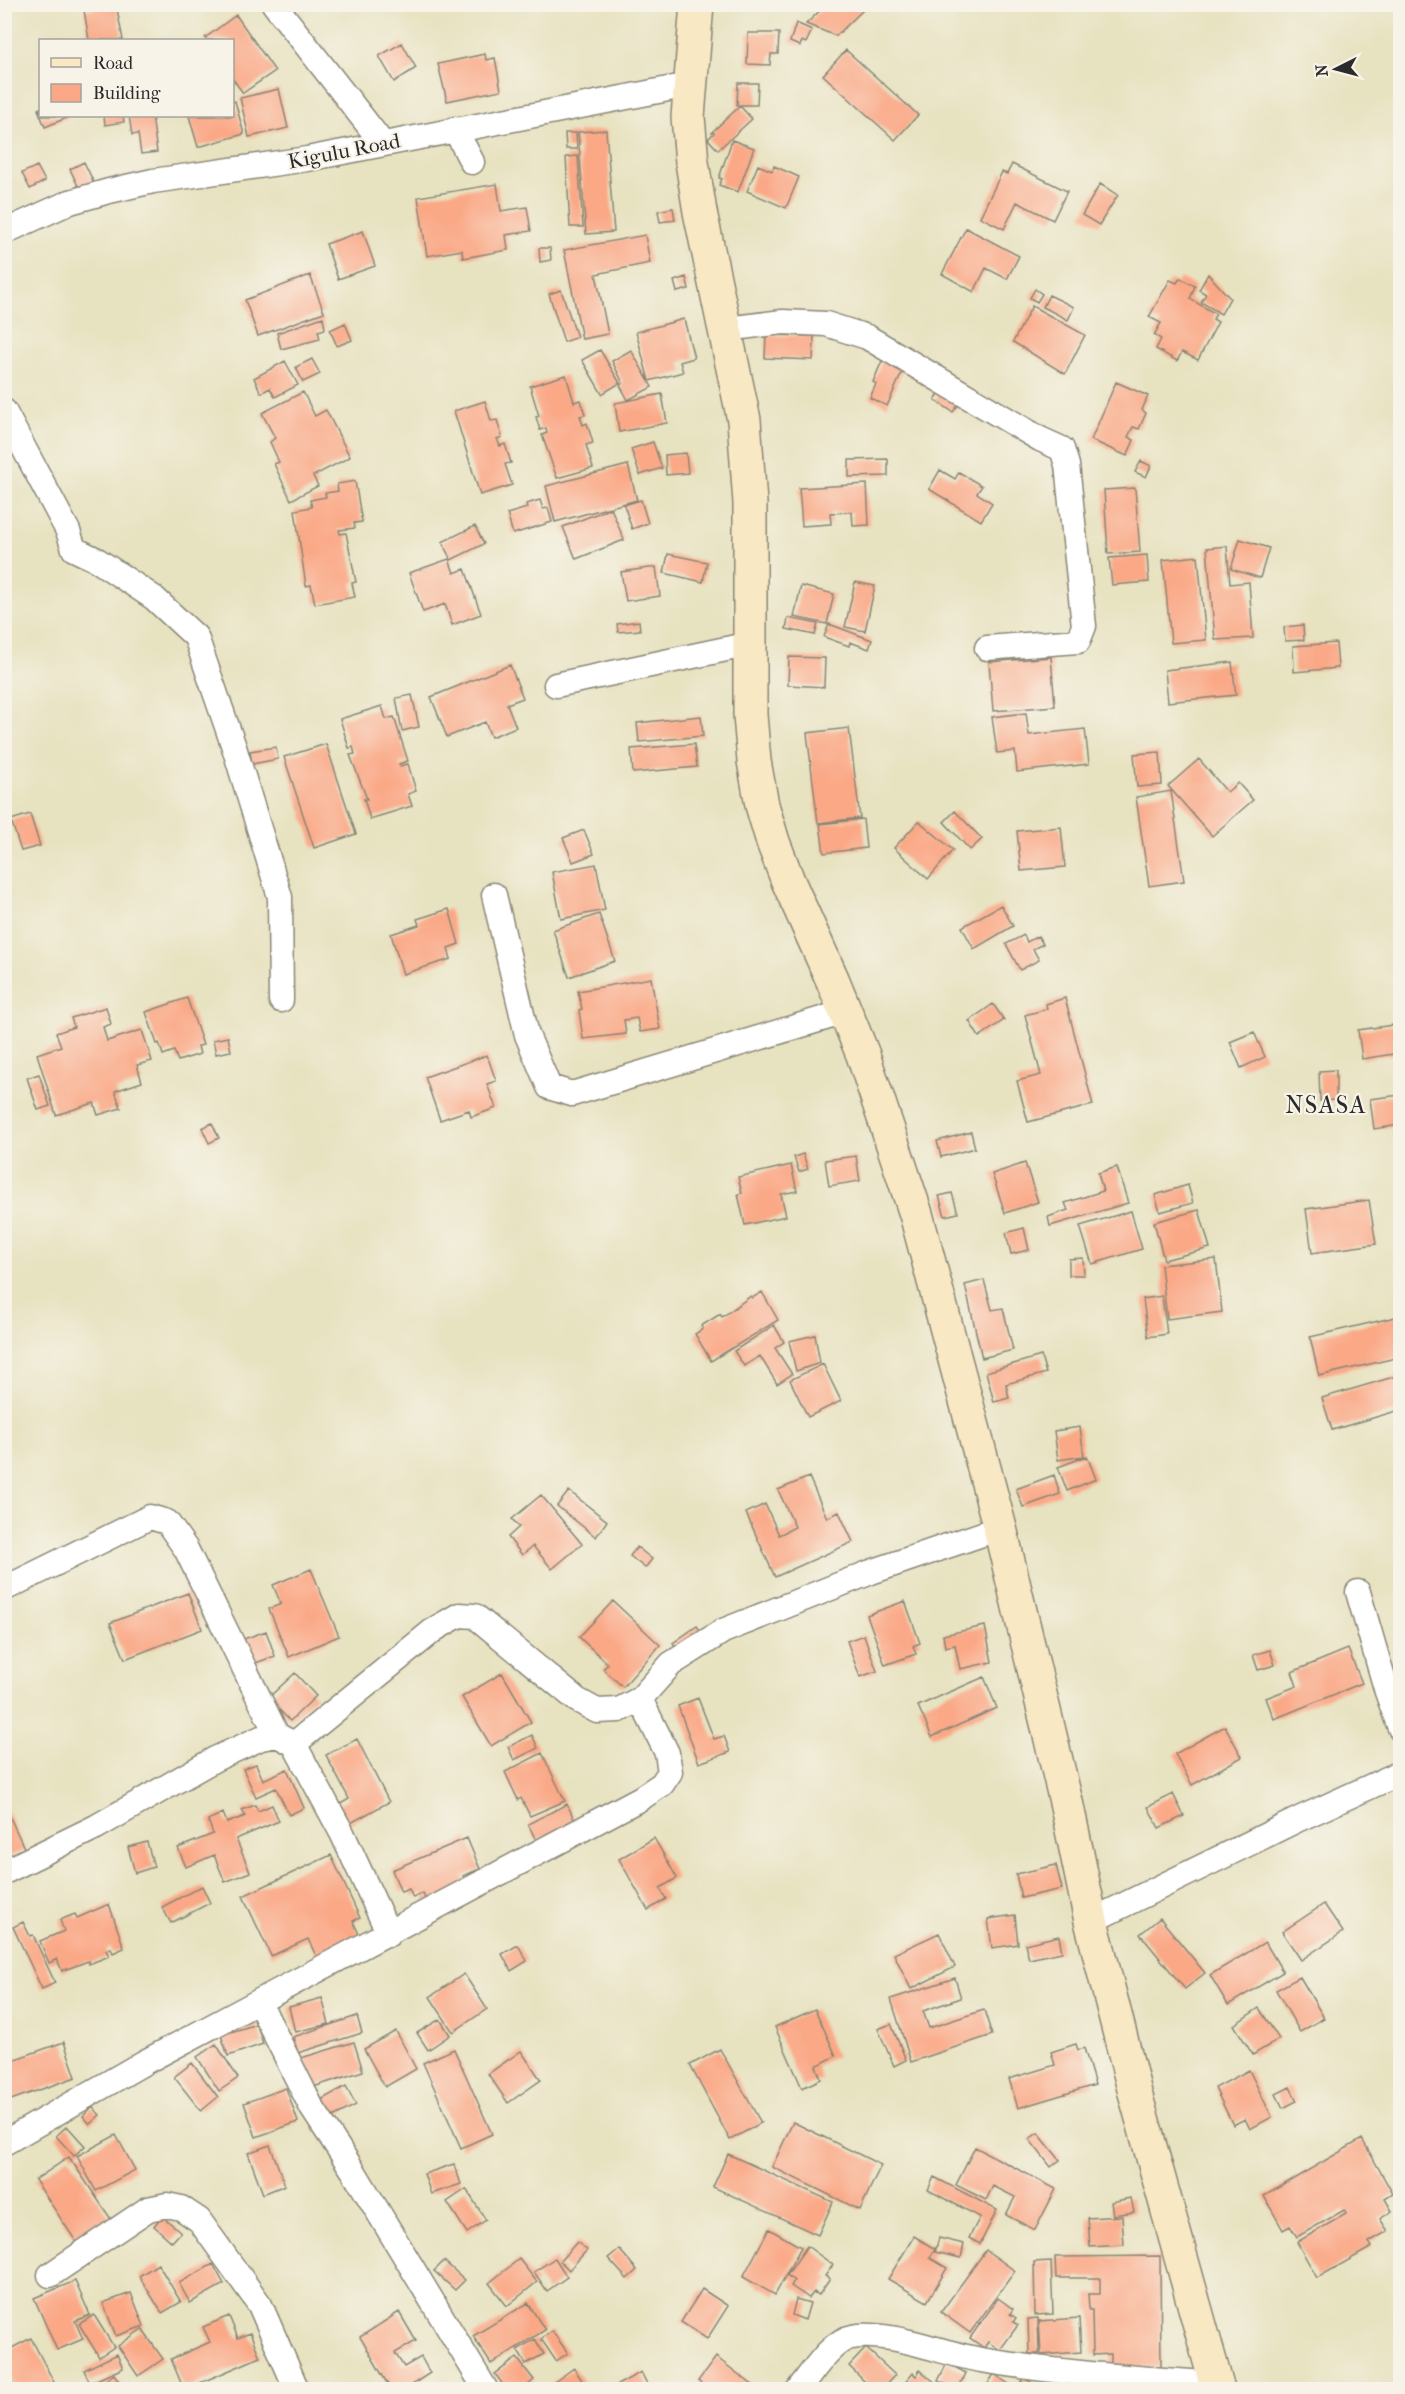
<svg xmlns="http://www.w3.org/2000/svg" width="1405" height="2394" font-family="'IM FELL French Canon',serif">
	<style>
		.building { fill: #faa886 }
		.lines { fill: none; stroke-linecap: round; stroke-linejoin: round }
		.street-casing { stroke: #898676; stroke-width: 27 }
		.secondary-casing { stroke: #898676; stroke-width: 36 }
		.street { stroke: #fff; stroke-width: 24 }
		.secondary { stroke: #f8e8c3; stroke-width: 33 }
		.labels { text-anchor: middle; stroke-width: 4.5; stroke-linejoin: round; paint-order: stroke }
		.street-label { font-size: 21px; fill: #2b2b2b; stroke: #f7f3e8 }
		.quarter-label { font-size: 24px; letter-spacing: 1.5px; fill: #2b2b2b; stroke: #f7f3e8 }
	</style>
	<rect width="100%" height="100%" fill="#f7f3e8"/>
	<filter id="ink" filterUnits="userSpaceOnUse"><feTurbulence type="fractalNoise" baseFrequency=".0167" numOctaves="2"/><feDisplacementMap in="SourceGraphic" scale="12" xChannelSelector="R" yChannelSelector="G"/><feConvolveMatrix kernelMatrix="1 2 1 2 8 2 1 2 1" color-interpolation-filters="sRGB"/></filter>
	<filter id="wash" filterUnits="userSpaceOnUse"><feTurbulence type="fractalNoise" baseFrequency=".008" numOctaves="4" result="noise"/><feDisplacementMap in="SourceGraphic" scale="24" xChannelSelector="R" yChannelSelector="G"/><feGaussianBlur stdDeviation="1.35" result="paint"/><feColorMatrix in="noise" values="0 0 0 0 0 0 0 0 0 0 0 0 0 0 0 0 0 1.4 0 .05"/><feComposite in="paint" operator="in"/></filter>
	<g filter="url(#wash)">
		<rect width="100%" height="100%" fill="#e7e2c0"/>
		<g id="blocks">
			<path class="building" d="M116 4 123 40H89L84 10Z
				M827 4H865L867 6 836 36 806 24Z
				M236 15 275 71 243 93 232 78V40H207L205 38Z
				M796 23 812 30 806 43 802 41 800 46 790 42Z
				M748 33H779L778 54H771L770 65 747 64Z
				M402 43 416 68 394 82 379 56Z
				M846 50 918 115 895 140 823 75Z
				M485 54 486 60 495 58 501 90 447 101 438 64Z
				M738 83H758L757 105H737Z
				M279 89 288 128 249 137 240 98Z
				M235 101 244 134 198 147 189 116H232V102Z
				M740 106 752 119 718 150 708 139 714 133 712 132Z
				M40 108V116H71L45 127 38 109Z
				M104 116H123L124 122 105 125Z
				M129 116H152L157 152 141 154 138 134 132 135Z
				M606 130 614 232 586 234 578 132Z
				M565 133H576L577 149H566Z
				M732 140 754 148 738 192 719 185 722 179 719 178Z
				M578 156 583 227H570L566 157Z
				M84 162 94 183 80 190 70 169Z
				M1012 164 1067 191 1053 220 1017 202 1004 229 980 217 1002 172 1007 174Z
				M758 165 772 171 774 166 799 177 786 208 747 191Z
				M37 166 45 181 30 189 22 173Z
				M497 184 501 211 527 207 531 231 506 235 508 250 463 258 462 250 427 256 418 197Z
				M1100 184 1118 195 1099 225 1082 215Z
				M673 208 675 220 660 222 658 211Z
				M966 228 1019 256 1007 279 986 268 974 292 942 274Z
				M363 231 375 266 338 279 326 244Z
				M645 235 650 263 596 274 608 334 582 339 564 250Z
				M539 248H550L551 260 540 262Z
				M1208 274 1230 298 1221 314 1201 302 1206 294 1199 290Z
				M310 275 324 312 258 336 245 300Z
				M686 277 689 289 677 292 674 281Z
				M1180 278 1195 286 1190 299 1216 314 1213 319 1218 322 1198 360 1182 352 1177 361 1156 349 1161 339 1154 335 1161 323 1149 317 1170 280 1177 283Z
				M1035 289 1042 294 1037 302 1030 298Z
				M561 290 577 337 564 342 549 294Z
				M1049 295 1074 307 1068 320 1043 307Z
				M1032 306 1085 335 1065 374 1013 342Z
				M323 317 325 329 318 331 320 339 281 349 277 333Z
				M684 319 694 358 680 362 683 372 649 381 636 332Z
				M345 323 352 340 337 346 330 330Z
				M766 335 814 336 813 360 765 358Z
				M600 350 620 383 602 394 582 360Z
				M631 350 652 387 628 400 620 385 623 383 612 361Z
				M885 354 904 368 887 406 870 398 876 384 873 382Z
				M312 359 320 374 303 382 296 367Z
				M285 361 298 385 275 397 270 388 261 393 254 378Z
				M566 375 574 402 581 400 585 415 580 416 583 425 587 423 593 443 586 445 593 468 557 478 542 435 547 433 546 428 540 430 536 417 539 416 530 386Z
				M1116 382 1148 396 1142 410 1146 413 1139 429 1133 427 1128 437 1134 440 1127 456 1091 440Z
				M942 389 961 401 953 412 935 400Z
				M303 392 315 416 326 410 350 457 313 476 318 486 291 500 274 464 279 462 270 442 275 438 262 413Z
				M662 394 667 423 619 432 615 403Z
				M485 401 491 421 497 420 502 437 497 439 500 446 505 444 511 463 505 464 512 485 480 495 454 411Z
				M653 442 662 468 640 475 631 449Z
				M686 453 688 473 666 475 665 455Z
				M888 459V476L849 477V460Z
				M1141 461 1151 466 1146 477 1135 472Z
				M628 465 637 500 555 522 546 486Z
				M940 470 955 479 959 472 982 486 977 493 992 503 981 521 929 489Z
				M355 481 362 522 354 523 355 528 339 530 340 534 346 533 356 582 352 583 355 597 315 604 311 585 306 586 295 510 312 507 310 500 326 497 325 493 338 491 337 484Z
				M867 484 869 525 853 526 852 512 830 513 831 524 802 526 799 488Z
				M1135 488 1140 552 1108 554 1104 490Z
				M540 500 543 509 548 508 552 522 513 534 507 514 527 508 526 504Z
				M641 500 648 523 632 529 624 505Z
				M611 508 624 540 576 559 563 527Z
				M475 526 484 544 451 560 442 542Z
				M1240 539 1269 548 1260 578 1231 569Z
				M1227 546 1230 584 1249 582 1253 638 1215 640 1207 548Z
				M668 554 707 562 703 582 664 573Z
				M1147 555 1149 582 1112 585 1109 558Z
				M1198 556 1206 640 1171 643 1163 560Z
				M449 559 454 573 465 569 481 614 452 625 445 604 423 612 409 573Z
				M656 567 660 596 626 601 621 572Z
				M855 582 875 586 865 631 845 627Z
				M801 586 834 594 827 624 794 617Z
				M788 618 818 624 815 635 786 629Z
				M639 621 640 630 618 632 617 624Z
				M829 624 872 640 869 649 850 642 849 646 824 637Z
				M1303 625 1304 640 1285 641 1284 627Z
				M1336 643 1338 668 1294 672 1293 646Z
				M789 657 825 658 824 687 788 685Z
				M1051 657 1055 706 993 711 989 662Z
				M1232 662 1236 695 1168 702 1165 670Z
				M510 665 523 698 507 704 516 727 491 737 485 722 447 737 431 697Z
				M412 695 419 727 402 731 396 698Z
				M382 706 386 719 394 717 408 761 399 764 400 766 408 764 416 791 408 794 412 806 370 819 364 799H367L350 755 355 754 353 747 349 748 340 719Z
				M1026 713 1029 735 1085 729 1089 764 1017 772 1015 751 997 753 992 717Z
				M701 716 703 736 639 742 637 723Z
				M849 728 860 818 818 823 807 733Z
				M326 744 356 834 314 848 284 757Z
				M694 744 697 767 633 773 631 749Z
				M276 747 278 759 252 764 250 751Z
				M1160 752 1162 785 1137 787 1134 754Z
				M1199 759 1227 792 1238 783 1253 800 1212 836 1168 786Z
				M1171 791 1184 881 1149 886 1136 797Z
				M955 811 982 839 970 850 944 822Z
				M30 814 40 846 21 851 11 820Z
				M863 819 866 848 824 853 820 824Z
				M919 821 953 850 928 879 894 848Z
				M1061 827 1065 867 1021 871 1017 831Z
				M584 830 594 854 573 862 563 838Z
				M596 864 605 910 561 919 552 872Z
				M1001 905 1013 926 974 949 962 927Z
				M449 909 459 944 448 948 451 959 403 974 391 934 419 925 417 919Z
				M599 914 615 961 569 977 553 930Z
				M1024 935 1027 942 1038 936 1043 944 1033 949 1039 960 1020 970 1006 944Z
				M651 978 660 1029 640 1032 637 1018 624 1020 626 1034 583 1039 579 1010 582 1009 578 991Z
				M187 998 203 1045 198 1046 200 1054 178 1061 174 1051 163 1055 159 1043 157 1044 146 1012Z
				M1065 998 1093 1105 1028 1122 1017 1081 1041 1075 1025 1015 1047 1009 1046 1004Z
				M993 1004 1004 1020 979 1037 969 1021Z
				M106 1007 111 1024 103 1027 107 1041 142 1030 152 1061 137 1065 142 1082 115 1091 121 1108 98 1115 94 1103 56 1115 37 1054 61 1046 56 1033 74 1027 71 1018Z
				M1400 1024V1053L1362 1059 1358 1030Z
				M1254 1032 1265 1057 1241 1068 1230 1042Z
				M228 1037 231 1051 216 1054 213 1040Z
				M487 1055 496 1081 487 1084 496 1108 471 1117 469 1110 440 1120 425 1077Z
				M1336 1070V1100L1320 1101 1319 1071Z
				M39 1074 50 1106 38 1110 27 1078Z
				M1400 1095V1125L1374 1129 1370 1099Z
				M212 1123 219 1138 209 1143 202 1128Z
				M971 1132 975 1148 941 1157 937 1141Z
				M803 1154 808 1169 799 1172 794 1157Z
				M856 1156 860 1181 829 1186 825 1160Z
				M1025 1163 1038 1202 1005 1213 992 1174Z
				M791 1165 797 1191 781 1194 786 1216 745 1225 738 1194 742 1193 738 1177Z
				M1117 1167 1128 1203 1050 1226 1048 1217 1068 1210 1065 1203 1103 1191 1098 1173Z
				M1188 1185 1193 1203 1160 1212 1155 1195Z
				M952 1193 958 1213 945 1216 939 1196Z
				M1369 1200 1376 1244 1312 1253 1306 1209Z
				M1199 1210 1210 1248 1164 1260 1154 1222Z
				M1131 1211 1142 1249 1092 1264 1080 1226Z
				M1024 1228 1029 1250 1011 1254 1006 1233Z
				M1083 1258 1084 1275H1069V1259Z
				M1216 1259 1222 1312 1167 1319 1161 1265Z
				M984 1280 992 1310 1003 1308 1013 1350 982 1358 965 1285Z
				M762 1292 778 1320 711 1361 695 1334 703 1329 701 1326 720 1314 722 1317 751 1296 752 1298Z
				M1162 1296 1167 1334 1148 1337 1143 1299Z
				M1400 1316V1357L1319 1376 1310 1337Z
				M774 1325 784 1342 775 1348 792 1374 777 1384 760 1356 744 1366 734 1351Z
				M815 1335 820 1363 796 1371 789 1341Z
				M1041 1356 1046 1373 1006 1384 1009 1398 994 1402 986 1372Z
				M823 1364 841 1401 808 1417 790 1380Z
				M1400 1375V1410L1332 1430 1322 1398Z
				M1080 1427 1084 1456 1058 1460 1054 1431Z
				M1087 1456 1096 1479 1067 1491 1058 1467Z
				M1054 1475 1060 1494 1023 1507 1016 1489Z
				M809 1477 827 1518 839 1512 853 1542 775 1577 746 1513 765 1504 779 1535 795 1527 778 1490Z
				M569 1491 607 1521 596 1537 557 1506Z
				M541 1495 582 1544 552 1569 533 1546 522 1555 508 1537 519 1527 512 1519Z
				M637 1547 652 1559 645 1568 630 1556Z
				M311 1569 339 1636 289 1657 269 1609 281 1604 273 1585Z
				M188 1593 202 1629 125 1659 110 1623Z
				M613 1601 660 1645 623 1687 603 1669 608 1664 579 1637Z
				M905 1601 920 1643 913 1646 916 1654 885 1665 867 1615Z
				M697 1626 704 1636 680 1652 673 1643Z
				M985 1626 992 1662 960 1669 955 1645 945 1647 943 1635Z
				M266 1631 275 1656 250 1665 241 1640Z
				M864 1635 877 1671 860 1677 847 1641Z
				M1348 1649 1362 1683 1274 1719 1266 1698 1297 1686 1292 1672Z
				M1270 1650 1275 1665 1258 1670 1253 1655Z
				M295 1673 316 1696 290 1721 268 1698Z
				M502 1673 531 1722 491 1746 462 1697Z
				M984 1677 997 1708 932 1737 918 1706Z
				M698 1698 714 1739 724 1736 730 1752 699 1763 678 1706Z
				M1225 1726 1242 1757 1192 1785 1175 1754Z
				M532 1735 538 1748 514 1760 508 1747Z
				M357 1739 389 1802 347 1825 337 1806 349 1799 326 1755Z
				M542 1753 565 1801 530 1816 521 1798 518 1800 505 1772Z
				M256 1764 263 1780 287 1769 304 1808 289 1815 276 1788 256 1797 243 1769Z
				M1173 1794 1184 1816 1159 1828 1148 1807Z
				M4 1804 25 1850 4 1859Z
				M567 1804 577 1825 536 1840 528 1824Z
				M255 1805 258 1811 272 1805 279 1821 236 1839 250 1872 225 1882 214 1855 186 1867 178 1848 213 1834 208 1820 223 1813 227 1823 245 1816 242 1810Z
				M467 1838 480 1869 463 1876 468 1887 427 1904 423 1893 413 1898 409 1889 401 1892 392 1870Z
				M654 1838 677 1878 660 1888 666 1899 648 1910 619 1859Z
				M147 1842 154 1867 135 1873 128 1847Z
				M331 1855 360 1918 353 1921 362 1941 319 1962 308 1939 271 1956 243 1896Z
				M1056 1865 1062 1889 1021 1898 1016 1874Z
				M202 1886 210 1903 171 1923 162 1907Z
				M109 1904 124 1948 113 1953 111 1948 106 1950 109 1956 89 1964 88 1961 62 1971 57 1959 49 1963 40 1941 64 1931 60 1920 75 1914 77 1918Z
				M1324 1904 1343 1932 1301 1960 1282 1932Z
				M1015 1915 1018 1944 992 1948 988 1919Z
				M1160 1918 1205 1973 1185 1989 1140 1934Z
				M23 1922 30 1936 33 1935 55 1983 42 1989 13 1927Z
				M939 1933 955 1967 911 1989 894 1954Z
				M1059 1936 1062 1952 1029 1959 1025 1944Z
				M1265 1942 1283 1972 1228 2005 1210 1975Z
				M518 1945 527 1961 511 1971 502 1954Z
				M464 1974 487 2009 453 2032 430 1997Z
				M1300 1977 1324 2018 1300 2032 1276 1990Z
				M955 1978 961 1998 923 2011 929 2028 984 2010 992 2035 911 2062 891 1999Z
				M322 1998 329 2024 295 2032 289 2007Z
				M1259 2008 1279 2039 1253 2055 1234 2025Z
				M815 2009 836 2056 816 2066 821 2079 802 2088 775 2027Z
				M357 2016 362 2033 298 2053 293 2037Z
				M440 2019 450 2035 428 2050 417 2033Z
				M257 2024 263 2044 228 2056 221 2035Z
				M891 2024 906 2060 894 2066 878 2029Z
				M396 2031 416 2069 385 2087 364 2049Z
				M64 2042 76 2077 8 2101 4 2090V2063Z
				M354 2042 363 2071 310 2088 301 2058Z
				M216 2044 238 2078 219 2091 197 2057Z
				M1076 2044 1078 2050 1084 2048 1095 2085 1018 2108 1009 2079 1055 2065 1051 2052Z
				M454 2049 492 2134 461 2148 423 2063Z
				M720 2049 761 2123 730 2140 690 2065Z
				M521 2051 541 2080 508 2103 488 2074Z
				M192 2063 218 2097 201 2111 174 2077Z
				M1249 2070 1272 2117 1250 2129 1245 2119 1233 2125 1215 2088Z
				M346 2086 356 2105 329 2119 319 2101Z
				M1290 2087 1297 2101 1283 2108 1276 2094Z
				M286 2088 298 2122 256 2137 244 2103Z
				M92 2107 100 2115 90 2124 83 2116Z
				M793 2122 881 2165 860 2210 772 2167Z
				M67 2126 85 2146 74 2156 56 2136Z
				M1038 2133 1060 2160 1051 2167 1029 2139Z
				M116 2135 135 2170 96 2191 77 2156Z
				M1362 2139 1393 2194 1385 2199 1392 2211 1380 2219 1388 2231 1369 2242 1372 2247 1317 2278 1297 2242 1346 2214 1344 2210 1297 2237 1290 2226 1283 2230 1264 2196Z
				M270 2145 285 2185 263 2194 248 2153Z
				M975 2147 1056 2189 1035 2230 1006 2215 1015 2197 993 2186 986 2200 956 2185Z
				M728 2154 833 2202 818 2235 713 2187Z
				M69 2157 117 2228 83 2252 35 2180Z
				M454 2164 461 2184 431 2194 424 2174Z
				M934 2177 997 2210 980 2244 969 2238 980 2217 928 2190Z
				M466 2189 486 2220 467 2233 447 2202Z
				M1131 2198 1134 2212 1113 2215 1111 2202Z
				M162 2216 181 2232 172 2242 154 2226Z
				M1122 2216 1124 2245 1090 2247 1088 2218Z
				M769 2229 801 2247 775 2295 743 2277Z
				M914 2236 935 2249 930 2258 947 2268 927 2302 888 2279Z
				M939 2238 964 2244 961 2258 935 2252Z
				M577 2242 587 2250 569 2270 560 2261Z
				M807 2246 833 2265 825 2276 830 2279 819 2295 814 2292 809 2298 791 2286 794 2281 787 2275Z
				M619 2249 637 2270 627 2279 608 2258Z
				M986 2250 1015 2271 970 2333 941 2312Z
				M1160 2256 1161 2367H1111V2354L1093 2355 1092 2310H1089L1088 2294H1100V2278H1056L1055 2257Z
				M555 2258 567 2277 547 2291 534 2272Z
				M519 2259 537 2282 507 2306 489 2283Z
				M444 2261 465 2280 455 2290 434 2271Z
				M1051 2261 1053 2314 1035 2315 1034 2262Z
				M158 2264 181 2302 162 2313 139 2276Z
				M213 2264 224 2284 190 2303 179 2283Z
				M75 2281 90 2315 75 2321 83 2339 57 2350 34 2298Z
				M702 2289 728 2306 707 2339 681 2322Z
				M131 2293 144 2326 116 2336 103 2303Z
				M998 2298 1013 2309 1010 2314 1016 2318 1013 2322 1018 2325 1000 2350 988 2342 984 2348 970 2338Z
				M796 2299 810 2303 805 2320 792 2315Z
				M528 2303 545 2330 491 2364 473 2336Z
				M399 2312 416 2341 395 2353 404 2367 421 2357 430 2373 404 2390H391L360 2337Z
				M94 2315 114 2347 99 2357 79 2324Z
				M229 2316 238 2338 250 2333 260 2357 184 2390 171 2359 210 2342 203 2327Z
				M1038 2318 1039 2354H1029L1028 2319Z
				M1079 2318 1081 2352 1041 2355 1039 2321Z
				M142 2329 163 2359 138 2376 118 2346Z
				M552 2331 568 2353 556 2361 541 2339Z
				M31 2338 58 2390H16L4 2368V2352Z
				M535 2339 544 2354 526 2364 517 2350Z
				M866 2348 895 2375 881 2390H873L849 2366Z
				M117 2354 123 2368 90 2383 84 2370Z
				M716 2357 759 2390H709L698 2381Z
				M517 2358 534 2380 522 2390H507L495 2374Z
				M947 2363 966 2373 958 2390 938 2381Z
				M574 2368 588 2390H543Z
				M920 2370 944 2390H899L913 2373 916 2376Z
				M641 2372 650 2390H608Z
				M114 2374 125 2390H92Z
				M994 2374 1010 2385 1007 2390H984Z
				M1024 2378 1034 2384 1031 2390H1017Z
				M1081 2379 1110 2389V2390H1075Z"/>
		</g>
	</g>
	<g filter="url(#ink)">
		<use href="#blocks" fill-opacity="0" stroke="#898676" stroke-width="1.5"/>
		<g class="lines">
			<g class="street-casing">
				<path id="street" d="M274 4 383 144
					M455 129 472 162
					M4 232 70 202 109 191 153 181 307 159 689 85
					M726 329 783 322 826 324 867 337 1040 439 1062 449 1067 465 1084 626 1078 641 987 648
					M4 411 68 531 74 549 97 560 154 598 196 637 234 747 280 897 281 1000
					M556 685 750 644
					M494 895 527 1035 549 1087 572 1094 845 1012
					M4 1589 150 1517 167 1522 186 1549 277 1735
					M1358 1592 1387 1692 1400 1728
					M294 1744 435 1629 459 1615 475 1616 577 1700 597 1711 619 1710 640 1699 671 1664 723 1631 871 1572 1000 1528
					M4 1872 96 1827 215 1759 261 1738 277 1735 294 1744 342 1833 389 1934
					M1091 1921 1299 1819 1400 1773
					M259 2002 312 2108 354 2172 486 2390
					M4 2143 145 2062 641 1798 662 1784 670 1772 667 1753 640 1699
					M50 2275 148 2209 167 2205 181 2208 199 2220 260 2305 297 2390
					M798 2390C811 2374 832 2340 852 2337 889 2330 944 2354 981 2360 1059 2373 1138 2378 1217 2384"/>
			</g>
			<g class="secondary-casing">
				<path id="secondary" d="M697 4 688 117 692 162 700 212 744 420 750 503V715L754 761 762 805 773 842 788 881 833 981 863 1055 916 1214 1000 1528 1067 1806 1091 1921 1135 2093 1218 2390"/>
			</g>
			<use href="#street" class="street"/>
			<use href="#secondary" class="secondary"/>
		</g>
	</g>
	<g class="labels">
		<g class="street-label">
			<text transform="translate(344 151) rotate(-11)" y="7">Kigulu Road</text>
		</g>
		<g class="quarter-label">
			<text x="1326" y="1113">NSASA</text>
		</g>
	</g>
	<rect width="1405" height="2394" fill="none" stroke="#f7f3e8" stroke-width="24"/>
	<rect x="39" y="39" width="195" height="78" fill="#f7f3e8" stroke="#a5a39c" stroke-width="1.5"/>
	<rect x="51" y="58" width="30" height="9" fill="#f8e8c3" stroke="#a5a39c" stroke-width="1.5"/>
	<text x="93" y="69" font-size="18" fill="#2b2b2b">Road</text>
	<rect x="51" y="84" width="30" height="18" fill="#faa886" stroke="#a5a39c" stroke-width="1.5"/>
	<text x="93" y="99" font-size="18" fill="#2b2b2b">Building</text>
	<g transform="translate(1336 69) rotate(264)" stroke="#f7f3e8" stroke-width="4.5" paint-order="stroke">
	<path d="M0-4.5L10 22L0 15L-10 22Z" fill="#2b2b2b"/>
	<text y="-9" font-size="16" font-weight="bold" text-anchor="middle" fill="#2b2b2b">N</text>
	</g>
</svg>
